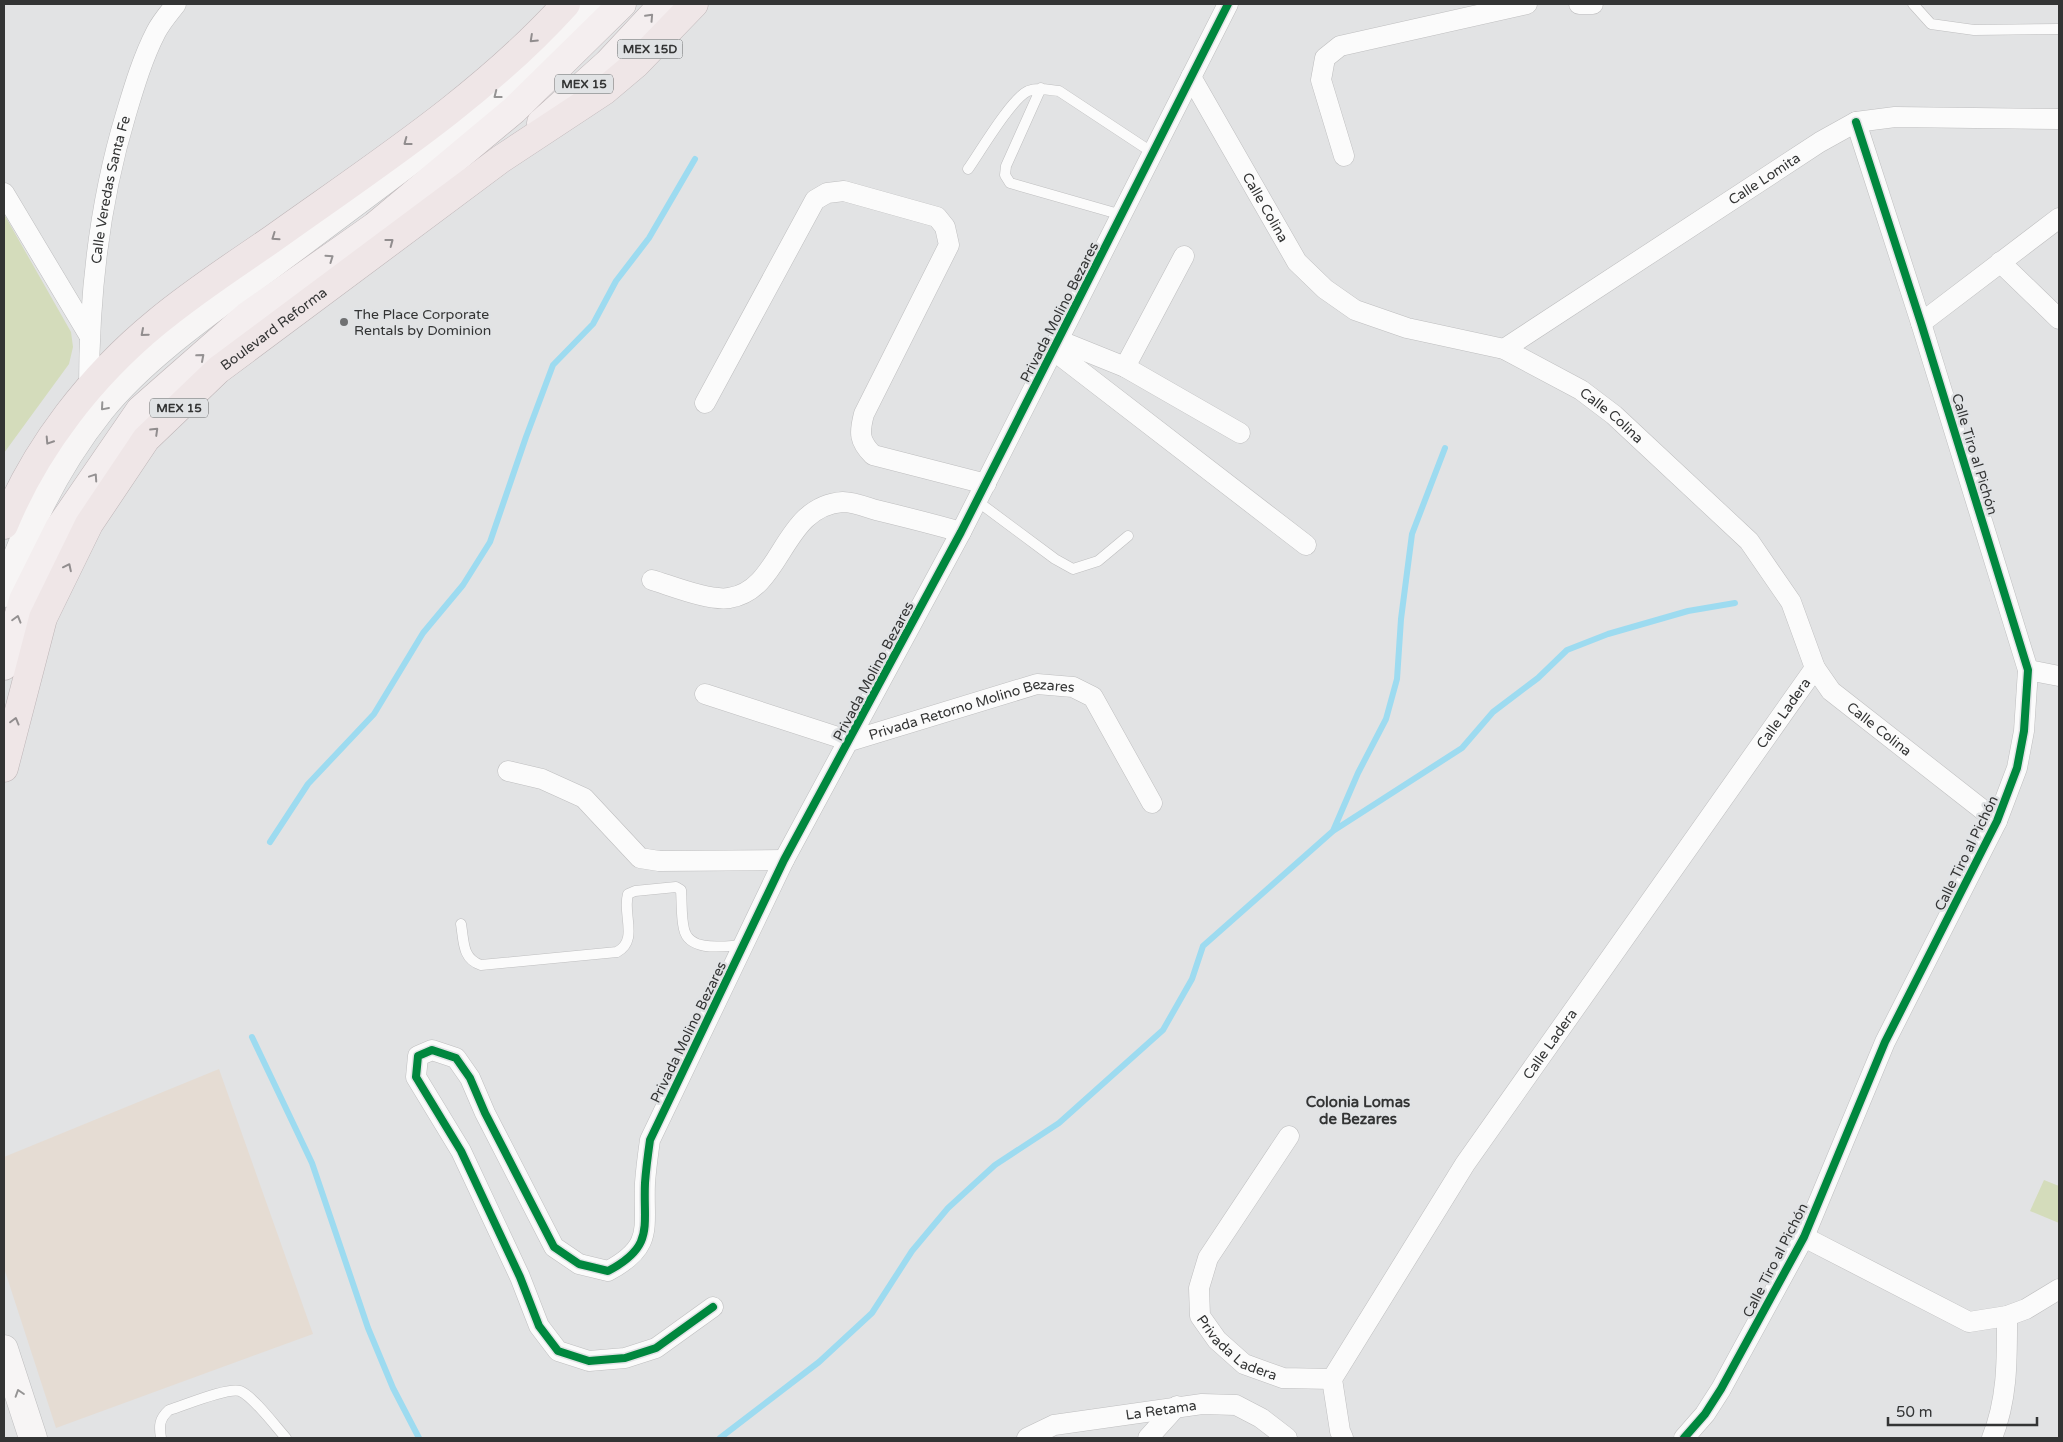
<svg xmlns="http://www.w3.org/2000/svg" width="2063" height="1442" font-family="'Varela Round',sans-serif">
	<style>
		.commercial { fill: #e5dcd3 }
		.green { fill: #d4dcbb }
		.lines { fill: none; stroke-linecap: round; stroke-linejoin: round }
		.stream { stroke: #9ddbf0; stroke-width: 6 }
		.lane-casing { stroke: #bebebf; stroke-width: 11 }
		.street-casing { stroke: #bebebf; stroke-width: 21 }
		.secondary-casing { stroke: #bebebf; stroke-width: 29 }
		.primary-casing { stroke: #beb5b7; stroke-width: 29 }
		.highway-casing { stroke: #beb5b7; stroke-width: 29 }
		.lane { stroke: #fbfbfb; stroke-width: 10 }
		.street { stroke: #fbfbfb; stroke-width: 20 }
		.secondary { stroke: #f7f5f5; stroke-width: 28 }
		.primary { stroke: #f4eeef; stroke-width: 28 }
		.highway { stroke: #efe6e7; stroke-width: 28 }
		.cycleway-casing { stroke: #e1e3e5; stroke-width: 11 }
		.cycleway { stroke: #00873e; stroke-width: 8 }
		.oneway { stroke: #949192 }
		.oneway2 { stroke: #918d8e }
		.oneway3 { stroke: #959494 }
		.poi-dot { fill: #707172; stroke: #e1e3e5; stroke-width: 2 }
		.labels { text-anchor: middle; stroke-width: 5; stroke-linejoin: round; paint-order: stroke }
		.shield { fill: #e1e3e5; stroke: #676869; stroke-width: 1 }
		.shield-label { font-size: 12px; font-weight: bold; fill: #333434 }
		.street-label { font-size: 14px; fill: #333434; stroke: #e1e3e5 }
		.poi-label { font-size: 14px; fill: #333434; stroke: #e1e3e5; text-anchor: start }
		.neighbourhood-label { font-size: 15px; font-weight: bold; fill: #333434; stroke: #e1e3e5 }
	</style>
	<rect width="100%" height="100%" fill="#e2e3e4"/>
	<path class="commercial" d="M219 1069 313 1334 56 1428 4 1268V1157Z"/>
	<path class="green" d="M4 214 71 332 73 347 69 364 4 453Z
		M2044 1180 2059 1186V1223L2030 1211Z"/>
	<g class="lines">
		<path class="stream" d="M1333 831 1358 773 1386 719 1397 679 1401 619 1412 534 1445 448
			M270 842 308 784 374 714 423 633 463 585 490 542 526 437 553 365 593 324 616 281 649 238 695 159
			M252 1037 312 1163 368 1328 393 1388 419 1438
			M720 1438 819 1362 872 1313 912 1251 948 1208 995 1165 1059 1123 1163 1030 1192 979 1203 946 1333 831 1462 748 1493 712 1538 678 1567 650 1608 634 1688 611 1735 603"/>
		<g class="lane-casing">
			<path id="lane" d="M1913 4 1931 24 1974 30 2059 29
				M1041 88 1006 166 1005 175 1010 183 1122 215
				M968 169C980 152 1011 99 1028 91 1038 87 1049 90 1059 91L1153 153
				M977 501 1055 559 1073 569 1098 561 1128 536
				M461 924C464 941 462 959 481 965L617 952C639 940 622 914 628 894L635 891 676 887 681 890C682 903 681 917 684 929 689 953 726 946 743 945
				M161 1438C159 1426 159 1419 169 1410 183 1406 227 1387 240 1391 253 1396 276 1427 286 1438"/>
		</g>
		<g class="street-casing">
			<g id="street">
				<path d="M1579 4H1593"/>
				<path id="s1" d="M1191 77 1297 262 1325 289 1355 310 1407 328 1504 349 1581 390 1614 415 1749 541 1791 602 1815 668 1831 691 1997 821"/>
				<path d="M1344 156 1321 80 1325 58 1340 46 1527 4"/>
				<path d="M4 193 89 335"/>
				<path d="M2000 262 2059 319"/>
				<path d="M1921 323 2059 218"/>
				<path d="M1058 340 1125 367 1240 433"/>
				<path id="s2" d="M1504 349 1820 142 1856 122 1895 117 2059 119"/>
				<path d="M1053 350 1306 545"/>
				<path d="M1125 367 1184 256"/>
				<path id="s3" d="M89 388C89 296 99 203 126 114 134 87 143 57 156 32 161 22 169 13 176 4"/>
				<path d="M705 403 815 200 827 193 844 191 937 217 945 227 949 245 864 414C859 433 859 441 873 455L986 484"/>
				<path d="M652 580C672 586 709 601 729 598 783 590 781 506 843 502 853 502 866 507 876 510 905 517 933 524 961 532"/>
				<path d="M2028 670 2059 676"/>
				<path id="s4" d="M705 694 850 741 1037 684 1073 687 1093 697 1152 803"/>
				<path d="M508 771 542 779 584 798 640 858 659 861 784 860"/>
				<path id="s5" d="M1289 1136 1208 1258 1199 1288 1200 1316 1217 1340 1244 1364 1283 1378 1332 1379"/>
				<path d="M1804 1237 1969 1322 2007 1316 2026 1309 2059 1289"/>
				<path d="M713 1307 656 1348 625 1358 589 1361 558 1351 539 1326 520 1277 461 1151 416 1077 418 1056 432 1050 456 1058 470 1078 485 1113 554 1247 579 1264 608 1271C655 1246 643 1227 645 1183 646 1169 648 1154 650 1140L784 860 961 532 1228 4"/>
				<path id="s6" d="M1027 1438 1054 1425 1202 1404 1236 1405 1261 1418 1287 1438"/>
				<path d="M1148 1438 1177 1406"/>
				<path id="s7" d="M1343 1438 1340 1431 1332 1379 1465 1164 1815 668"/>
				<path d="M1684 1438 1705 1414 1721 1389 1804 1237 1885 1042 1997 821 2017 768 2024 731 2028 670 1921 323 1856 122"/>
				<path d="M1992 1438C2008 1398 2007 1358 2007 1316"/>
			</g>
		</g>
		<g class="secondary-casing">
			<path id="secondary" d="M4 593C26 527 57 464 101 409 149 350 222 303 282 257 369 192 456 127 542 61L576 30 598 4
				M4 1349 33 1438"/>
		</g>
		<g class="primary-casing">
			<path id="primary" d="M541 123 608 63 663 4
				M4 666 23 600 59 528 140 410 247 316 375 226 514 110 622 4"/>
		</g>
		<g class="highway-casing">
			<g id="highway">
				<path d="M4 525C36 447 91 376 157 322 193 292 233 266 271 240 373 167 482 97 566 4"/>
				<path id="s8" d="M4 768 43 618 89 524 146 439 218 370 501 159 604 91 636 64 694 4"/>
			</g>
		</g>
		<use href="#lane" class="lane"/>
		<use href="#street" class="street"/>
		<use href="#secondary" class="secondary"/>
		<use href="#primary" class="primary"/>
		<use href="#highway" class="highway"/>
		<g class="cycleway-casing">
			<path id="cycleway" d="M713 1307 656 1348 625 1358 589 1361 558 1351 539 1326 520 1277 461 1151 416 1077 418 1056 432 1050 456 1058 470 1078 485 1113 554 1247 579 1264 608 1271C655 1246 643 1227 645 1183 646 1169 648 1154 650 1140L784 860 961 532 1228 4
				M1684 1438 1705 1414 1721 1389 1804 1237 1885 1042 1997 821 2017 768 2024 731 2028 670 1921 323 1856 122"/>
		</g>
		<use href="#cycleway" class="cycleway"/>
	</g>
	<defs><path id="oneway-chevron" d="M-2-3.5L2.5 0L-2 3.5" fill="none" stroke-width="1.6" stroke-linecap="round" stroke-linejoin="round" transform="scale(1.25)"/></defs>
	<g class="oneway">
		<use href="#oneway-chevron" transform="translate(650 17) rotate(-47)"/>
		<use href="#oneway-chevron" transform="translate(330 258) rotate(-35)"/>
		<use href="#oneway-chevron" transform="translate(201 357) rotate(-41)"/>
		<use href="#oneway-chevron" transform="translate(94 477) rotate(-56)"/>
		<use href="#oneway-chevron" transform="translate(17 619) rotate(-74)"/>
	</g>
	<g class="oneway2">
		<use href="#oneway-chevron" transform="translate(533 39) rotate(137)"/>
		<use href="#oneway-chevron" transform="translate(407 142) rotate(143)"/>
		<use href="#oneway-chevron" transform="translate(275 237) rotate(145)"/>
		<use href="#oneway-chevron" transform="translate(390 242) rotate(-37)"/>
		<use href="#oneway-chevron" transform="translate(144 333) rotate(139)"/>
		<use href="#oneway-chevron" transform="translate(155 431) rotate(-44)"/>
		<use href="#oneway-chevron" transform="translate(49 441) rotate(123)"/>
		<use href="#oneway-chevron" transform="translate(68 567) rotate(-64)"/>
		<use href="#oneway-chevron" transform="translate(15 721) rotate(-75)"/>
	</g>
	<g class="oneway3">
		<use href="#oneway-chevron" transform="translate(497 95) rotate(142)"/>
		<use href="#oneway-chevron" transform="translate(104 407) rotate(131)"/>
		<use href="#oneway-chevron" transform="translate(19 1393) rotate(-108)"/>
	</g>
	<circle class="poi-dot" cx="344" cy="322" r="5"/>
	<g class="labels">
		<g class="shield">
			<rect x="617.5" y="39.5" width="65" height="19" rx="4"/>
			<rect x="555" y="74.5" width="58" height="19" rx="4"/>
			<rect x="150" y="398.5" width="58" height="19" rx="4"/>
		</g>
		<g class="shield-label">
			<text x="650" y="53">MEX 15D</text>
			<text x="584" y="88">MEX 15</text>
			<text x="179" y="412">MEX 15</text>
		</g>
		<g class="street-label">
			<text dy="5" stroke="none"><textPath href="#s2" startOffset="311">Calle Lomita</textPath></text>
			<text dy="5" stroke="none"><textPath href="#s3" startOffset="200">Calle Veredas Santa Fe</textPath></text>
			<text dy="5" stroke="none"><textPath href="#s1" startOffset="150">Calle Colina</textPath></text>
			<text transform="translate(1059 312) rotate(-63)" y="5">Privada Molino Bezares</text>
			<text dy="5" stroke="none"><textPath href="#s8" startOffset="531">Boulevard Reforma</textPath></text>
			<text dy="5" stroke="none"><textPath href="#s1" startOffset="570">Calle Colina</textPath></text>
			<text transform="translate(1975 454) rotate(73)" y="5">Calle Tiro al Pichón</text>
			<text transform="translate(873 671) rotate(-62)" y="5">Privada Molino Bezares</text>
			<text dy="5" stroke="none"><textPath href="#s7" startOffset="865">Calle Ladera</textPath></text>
			<text dy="5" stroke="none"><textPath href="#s4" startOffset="279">Privada Retorno Molino Bezares</textPath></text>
			<text dy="5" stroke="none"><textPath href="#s1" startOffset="990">Calle Colina</textPath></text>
			<text transform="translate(1966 853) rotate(-64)" y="5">Calle Tiro al Pichón</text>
			<text transform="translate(688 1032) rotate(-64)" y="5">Privada Molino Bezares</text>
			<text dy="5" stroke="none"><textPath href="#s7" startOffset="460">Calle Ladera</textPath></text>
			<text transform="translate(1775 1260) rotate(-63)" y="5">Calle Tiro al Pichón</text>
			<text dy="5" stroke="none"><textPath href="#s5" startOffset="256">Privada Ladera</textPath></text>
			<text dy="5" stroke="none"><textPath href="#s6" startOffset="138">La Retama</textPath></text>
		</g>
		<g class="poi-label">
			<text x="354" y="319">The Place Corporate<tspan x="354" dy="16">Rentals by Dominion</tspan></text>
		</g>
		<g class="neighbourhood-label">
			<text x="1358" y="1107">Colonia Lomas<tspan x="1358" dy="17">de Bezares</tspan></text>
		</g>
	</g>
	<rect width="2063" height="1442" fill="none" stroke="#333434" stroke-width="10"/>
	<path d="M1888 1417v8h149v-8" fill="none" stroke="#333434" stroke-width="2.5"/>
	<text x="1896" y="1417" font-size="15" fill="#333434" stroke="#e1e3e5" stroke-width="4" paint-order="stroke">50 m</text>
</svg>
